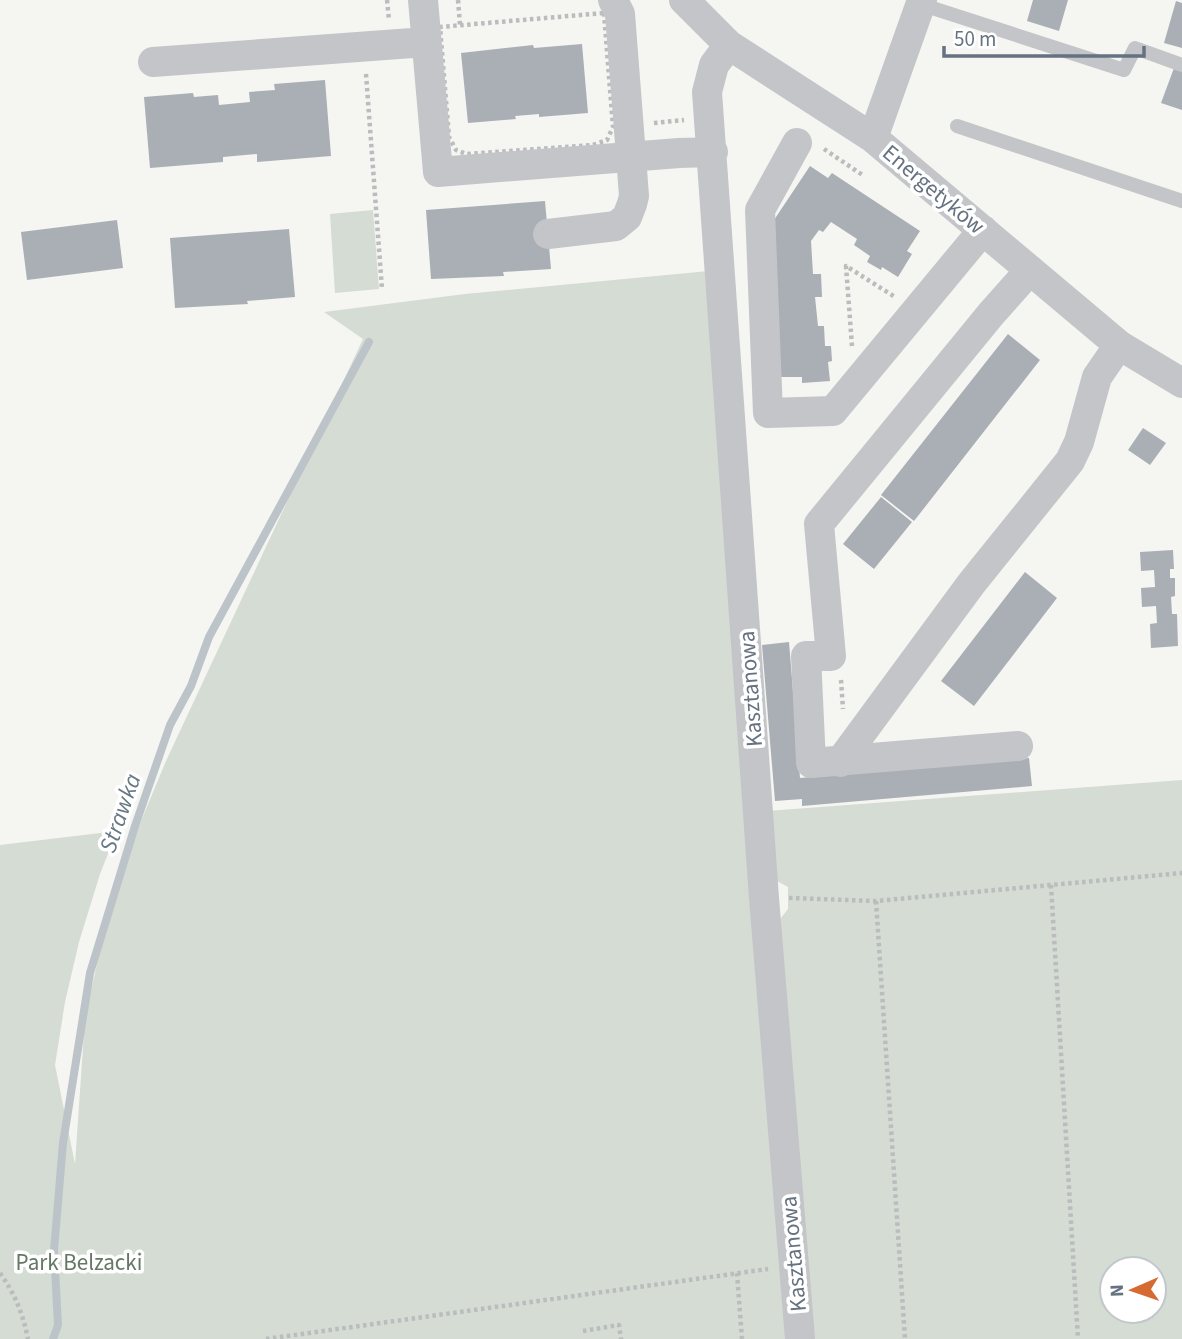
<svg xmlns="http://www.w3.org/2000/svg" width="1182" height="1339" font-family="'Source Sans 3',sans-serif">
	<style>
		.green { fill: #d5dcd3; fill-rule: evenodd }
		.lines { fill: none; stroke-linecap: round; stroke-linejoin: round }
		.stream { stroke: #bcc4c9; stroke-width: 8 }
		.building { fill: #a9afb5 }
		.path { stroke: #babcbe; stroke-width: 4.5; stroke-dasharray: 3.5 3.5; stroke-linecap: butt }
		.service { stroke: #c3c5c9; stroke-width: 14 }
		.minor { stroke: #c3c5c9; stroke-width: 30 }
		.labels { text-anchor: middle; stroke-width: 7; stroke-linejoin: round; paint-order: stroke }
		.street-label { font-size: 23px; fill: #667280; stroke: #fff }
		.park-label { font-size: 23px; fill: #667865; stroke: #fff }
		.water-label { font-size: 24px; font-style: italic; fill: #677984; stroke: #fff }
	</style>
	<rect width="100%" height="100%" fill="#f5f5f2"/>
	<path class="green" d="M373 210 379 289 335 293 330 214Z
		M709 271 789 1339H0V845L117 831 100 874 79 942 65 1002 55 1065 75 1164 85 1018 104 932 136 833 166 761 363 339 324 312 465 294Z
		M1182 780V1339H814L777 923 788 909V887L773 879 767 811ZM1112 1269H1154V1311H1112Z"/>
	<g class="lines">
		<path class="stream" d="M53 1339 58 1325 54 1250 63 1143 90 973 135 826 170 725 191 686 209 637 369 342"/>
	</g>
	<path class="building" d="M1033 0H1068L1059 31 1027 21Z
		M1176 1 1182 3V48L1164 43Z
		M582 44 588 113 539 117V114L515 116 516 119 468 123 461 53 533 45 534 48Z
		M1174 68 1182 71V110L1161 103Z
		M325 80 331 156 257 162V154L223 157V162L150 168 144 97 193 93 194 97 218 95 219 105 250 102 249 92 275 90 274 84Z
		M810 166 828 178 832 173 920 231 907 251 912 254 898 277 882 267 881 270 867 262 870 256 854 245 857 239 831 222 823 232 819 230 811 241 813 274H821L822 297H815L818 326H824L825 346H831L832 361 828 362 830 381 802 383V377H779L774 220Z
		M545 201 551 269 503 272 504 276 431 279 426 210Z
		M117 220 123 268 27 280 21 232Z
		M289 229 295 297 247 301 248 304 175 308 170 238Z
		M1008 334 1040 360 914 521 881 495Z
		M1143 428 1166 443 1150 465 1128 450Z
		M881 497 912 522 874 569 843 544Z
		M1173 550 1174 569H1170V578H1175V596L1171 597 1172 614H1177L1178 646 1151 648 1150 624 1157 623 1156 606 1142 607 1141 588 1155 587 1154 570 1141 571 1140 552Z
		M1025 572 1057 598 974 706 941 681Z
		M789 642 800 778 1029 758 1032 786 802 806V799L775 801 762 645Z"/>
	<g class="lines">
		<path class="path" d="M387 0 389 20
			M458 0 460 25
			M604 13 613 127 607 140 593 145 466 154 456 150 449 137 440 27Z
			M366 74 382 289
			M654 123 684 120
			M824 149 864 176
			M852 346 846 266 895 297
			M841 680 843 709
			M1051 885 1078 1339
			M789 898 876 901 1182 873
			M876 901 905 1339
			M0 1273C15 1294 23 1314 28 1339
			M737 1273 742 1339
			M583 1331 619 1325 621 1339
			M266 1339 768 1269"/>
		<path class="service" d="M920 4 1124 70 1135 48 1182 65
			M957 126 1182 201"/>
		<path class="minor" d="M423 0 438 172 679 153 713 152
			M684 0 729 45 873 138 1119 345 1182 383
			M729 45 714 65 707 92 764 898 800 1339
			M153 62 426 42
			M873 138 922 0
			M797 143 760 210 768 413 833 411 983 230
			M548 234 616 226 627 217 632 204 634 196 631 156 620 14 613 0
			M1018 746 811 763 806 656H831L819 524 991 314 1030 270
			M840 762 971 584 1070 461 1079 442 1097 377 1119 345"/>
	</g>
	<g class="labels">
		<g class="street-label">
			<text transform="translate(934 189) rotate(40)" y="8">Energetyków</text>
			<text transform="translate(750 689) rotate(-94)" y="8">Kasztanowa</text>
			<text transform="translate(793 1254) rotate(-95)" y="8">Kasztanowa</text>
		</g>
		<g class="park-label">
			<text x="79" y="1270">Park Belzacki</text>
		</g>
		<g class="water-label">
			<text transform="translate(120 813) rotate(-71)" y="8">Strawka</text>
		</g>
	</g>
	<g transform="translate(1133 1290) rotate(268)"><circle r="33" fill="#ffffff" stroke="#c2c7cc" stroke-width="2"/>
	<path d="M0-5L12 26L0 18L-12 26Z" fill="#d56a32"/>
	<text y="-10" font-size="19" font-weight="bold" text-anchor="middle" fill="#667280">N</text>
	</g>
	<path d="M944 46v10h200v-10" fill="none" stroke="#667280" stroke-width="3.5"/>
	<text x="954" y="46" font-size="21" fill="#667280" stroke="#ffffff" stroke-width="5" paint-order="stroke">50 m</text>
</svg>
